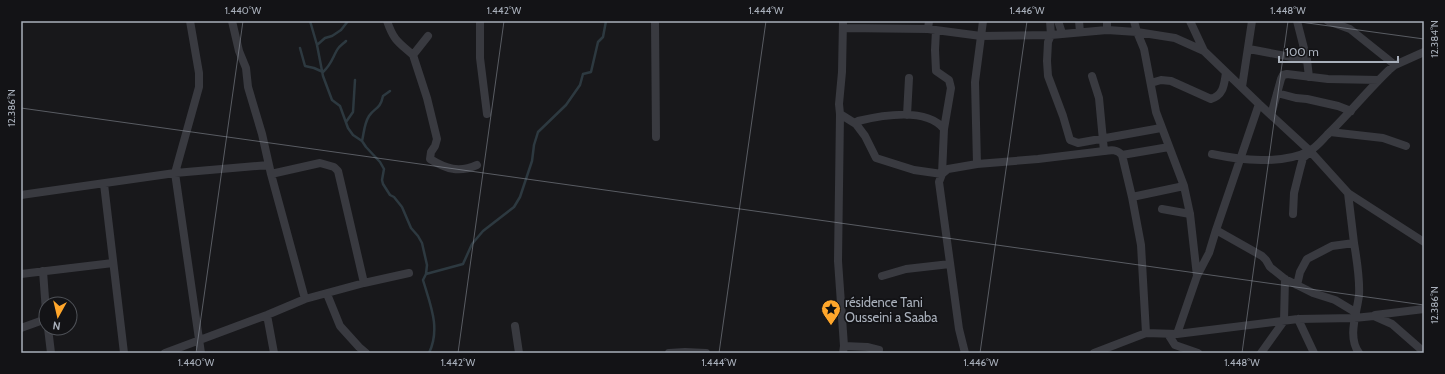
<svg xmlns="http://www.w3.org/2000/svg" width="1445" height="374" font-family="Cabin,sans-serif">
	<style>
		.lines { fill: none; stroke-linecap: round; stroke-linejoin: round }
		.stream { stroke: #2d3940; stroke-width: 2.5 }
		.street { stroke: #393a40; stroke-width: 8 }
		.ticks { fill: none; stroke: #a9b0bb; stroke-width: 1; stroke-opacity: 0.45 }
		.labels { text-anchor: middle; stroke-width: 3.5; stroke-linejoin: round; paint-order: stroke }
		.poi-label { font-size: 13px; fill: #a9b0bb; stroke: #131316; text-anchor: start }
		.neatline { fill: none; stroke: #a9b0bb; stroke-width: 1.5 }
		.ticks-label { font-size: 10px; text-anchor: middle; fill: #a9b0bb }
	</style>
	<rect width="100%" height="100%" fill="#18181b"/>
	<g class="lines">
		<path class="stream" d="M310 21 317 45 323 76 332 100 340 106 348 128 353 135 362 141 366 147 380 162 384 169 382 180 383 184 390 195 394 197 402 207 411 228 418 236 422 243 427 265 426 274 423 280C430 304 441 328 429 353
			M317 45 325 38 332 36 341 30 348 21
			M300 48 305 66 314 68 323 72C331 65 332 59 337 50 339 46 343 44 346 41
			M346 122 353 112 355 80
			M362 141C364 133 364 124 369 116 375 107 380 110 383 96L390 91
			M426 274 463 264 472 244 483 231 514 207 520 197 532 161 534 145 538 132 566 105 580 85 583 74 591 72 598 42 603 37 606 21"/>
		<path class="street" d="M190 21 199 73V87L175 173 201 353
			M232 21 239 51 246 68 248 87 262 134 271 174 305 299
			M387 21C394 41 398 42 413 55
			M480 21V58L487 114
			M655 21 656 137
			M843 21 842 72 839 104 840 114 856 124 865 136 876 158 914 170 942 174
			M983 21 975 82 977 164 1038 159 1104 151C1111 150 1117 149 1122 155L1132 197 1141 245 1146 333
			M1050 21 1051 35 1048 42 1047 61 1048 76 1063 116 1070 140 1078 143 1161 128
			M1058 21 1062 33
			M1079 21 1080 32
			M1134 21 1137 32 1144 49 1156 112 1184 186 1190 214 1197 276
			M1190 21 1204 51
			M1297 21 1307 60 1309 77
			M1328 21 1350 29 1395 65
			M843 28 928 29 981 36 1051 35 1107 30 1137 32 1175 38 1204 51 1259 104 1310 151 1348 193 1424 242
			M928 29 929 21
			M936 30 935 50 936 71 949 80 951 88 944 129
			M1107 30V21
			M428 36 413 55 427 98 437 139 435 146 431 152 430 159C446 169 459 173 477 165
			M1249 49 1307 60
			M1092 76 1099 98 1104 151
			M1151 83 1161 80 1171 81 1211 99C1224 95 1224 84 1226 73
			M1242 87 1252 21
			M1277 93 1296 98 1307 99 1338 106 1351 111
			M840 114 838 261 844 346 843 353
			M907 115 909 78
			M1271 115 1281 79 1283 75 1287 74 1328 79 1379 80
			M856 124V122L858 121C883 115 926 107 944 129L942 174 939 182 959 329 965 353
			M1330 132 1383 138 1406 146
			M1212 154C1240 160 1283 165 1309 151 1316 148 1322 140 1327 135 1349 114 1367 91 1389 70L1395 65 1424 52
			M1122 155 1169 147
			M271 174 320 163 334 167 338 171 342 188 364 283 409 273
			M942 174 948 169 977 164
			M104 184 124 353
			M1348 193C1350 210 1352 226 1354 243 1357 261 1360 278 1359 295 1357 313 1347 337 1359 353
			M21 195 175 173 269 165
			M1132 197 1184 186
			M1162 209 1190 214
			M1293 214 1294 193 1300 169 1303 158 1310 152
			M1216 230 1262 256 1266 260 1270 267 1285 279 1313 293 1335 300 1355 312
			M43 271 46 312
			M21 274 113 263
			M882 276 906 269 950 264
			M1297 285 1300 272 1307 259 1332 246 1354 243
			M327 294 340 326 359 347 366 353
			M267 315 274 353
			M1375 315 1424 309
			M1298 319 1314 353
			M515 326 519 353
			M21 328 46 319
			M48 328 51 353
			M1168 334 1175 345 1198 353
			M1177 334 1197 276 1209 253 1216 230 1259 104
			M844 346 867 347 879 350
			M165 353 267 315 305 299 364 283
			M669 353 685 352 706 353
			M1094 353 1146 333 1177 334 1298 319 1354 318 1374 316 1392 324 1424 352
			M1261 353 1284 321 1285 279"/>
	</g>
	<path class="ticks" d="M1293 21 1424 39M21 108 1424 305M196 353 243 21M458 353 504 21M719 353 766 21M980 353 1027 21M1242 353 1288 21"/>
	<defs>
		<g id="sight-pin" transform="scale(1)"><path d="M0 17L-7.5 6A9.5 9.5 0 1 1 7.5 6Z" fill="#ffa62b" stroke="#131316"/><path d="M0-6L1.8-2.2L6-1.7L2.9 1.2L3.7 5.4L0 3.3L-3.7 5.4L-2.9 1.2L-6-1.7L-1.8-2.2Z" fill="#111"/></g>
	</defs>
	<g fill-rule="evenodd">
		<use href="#sight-pin" x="831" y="309"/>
	</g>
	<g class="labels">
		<g class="poi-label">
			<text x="845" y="307">résidence Tani<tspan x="845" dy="15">Ousseini a Saaba</tspan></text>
		</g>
	</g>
	<rect width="1445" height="374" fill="none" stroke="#131316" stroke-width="44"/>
	<g transform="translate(58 316) rotate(188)"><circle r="19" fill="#131316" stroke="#4f5258"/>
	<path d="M0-3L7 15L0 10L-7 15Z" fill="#ffa62b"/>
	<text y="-6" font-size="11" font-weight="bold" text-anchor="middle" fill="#a9b0bb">N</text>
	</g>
	<path d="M1279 56v6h119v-6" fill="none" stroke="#a9b0bb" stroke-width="2"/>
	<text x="1285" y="56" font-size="12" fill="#a9b0bb" stroke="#131316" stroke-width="3" paint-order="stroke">100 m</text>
	<rect x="22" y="22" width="1401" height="330" class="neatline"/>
	<g class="ticks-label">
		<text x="243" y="14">1.440°W</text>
		<text x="504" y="14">1.442°W</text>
		<text x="766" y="14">1.444°W</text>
		<text x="1027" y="14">1.446°W</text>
		<text x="1288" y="14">1.448°W</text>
		<text transform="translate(1434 39) rotate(-90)" y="4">12.384°N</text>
		<text transform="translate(11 108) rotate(-90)" y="4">12.386°N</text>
		<text transform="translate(1434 305) rotate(-90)" y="4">12.386°N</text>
		<text x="196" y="366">1.440°W</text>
		<text x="458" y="366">1.442°W</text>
		<text x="719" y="366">1.444°W</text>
		<text x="981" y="366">1.446°W</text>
		<text x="1242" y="366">1.448°W</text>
	</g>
</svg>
